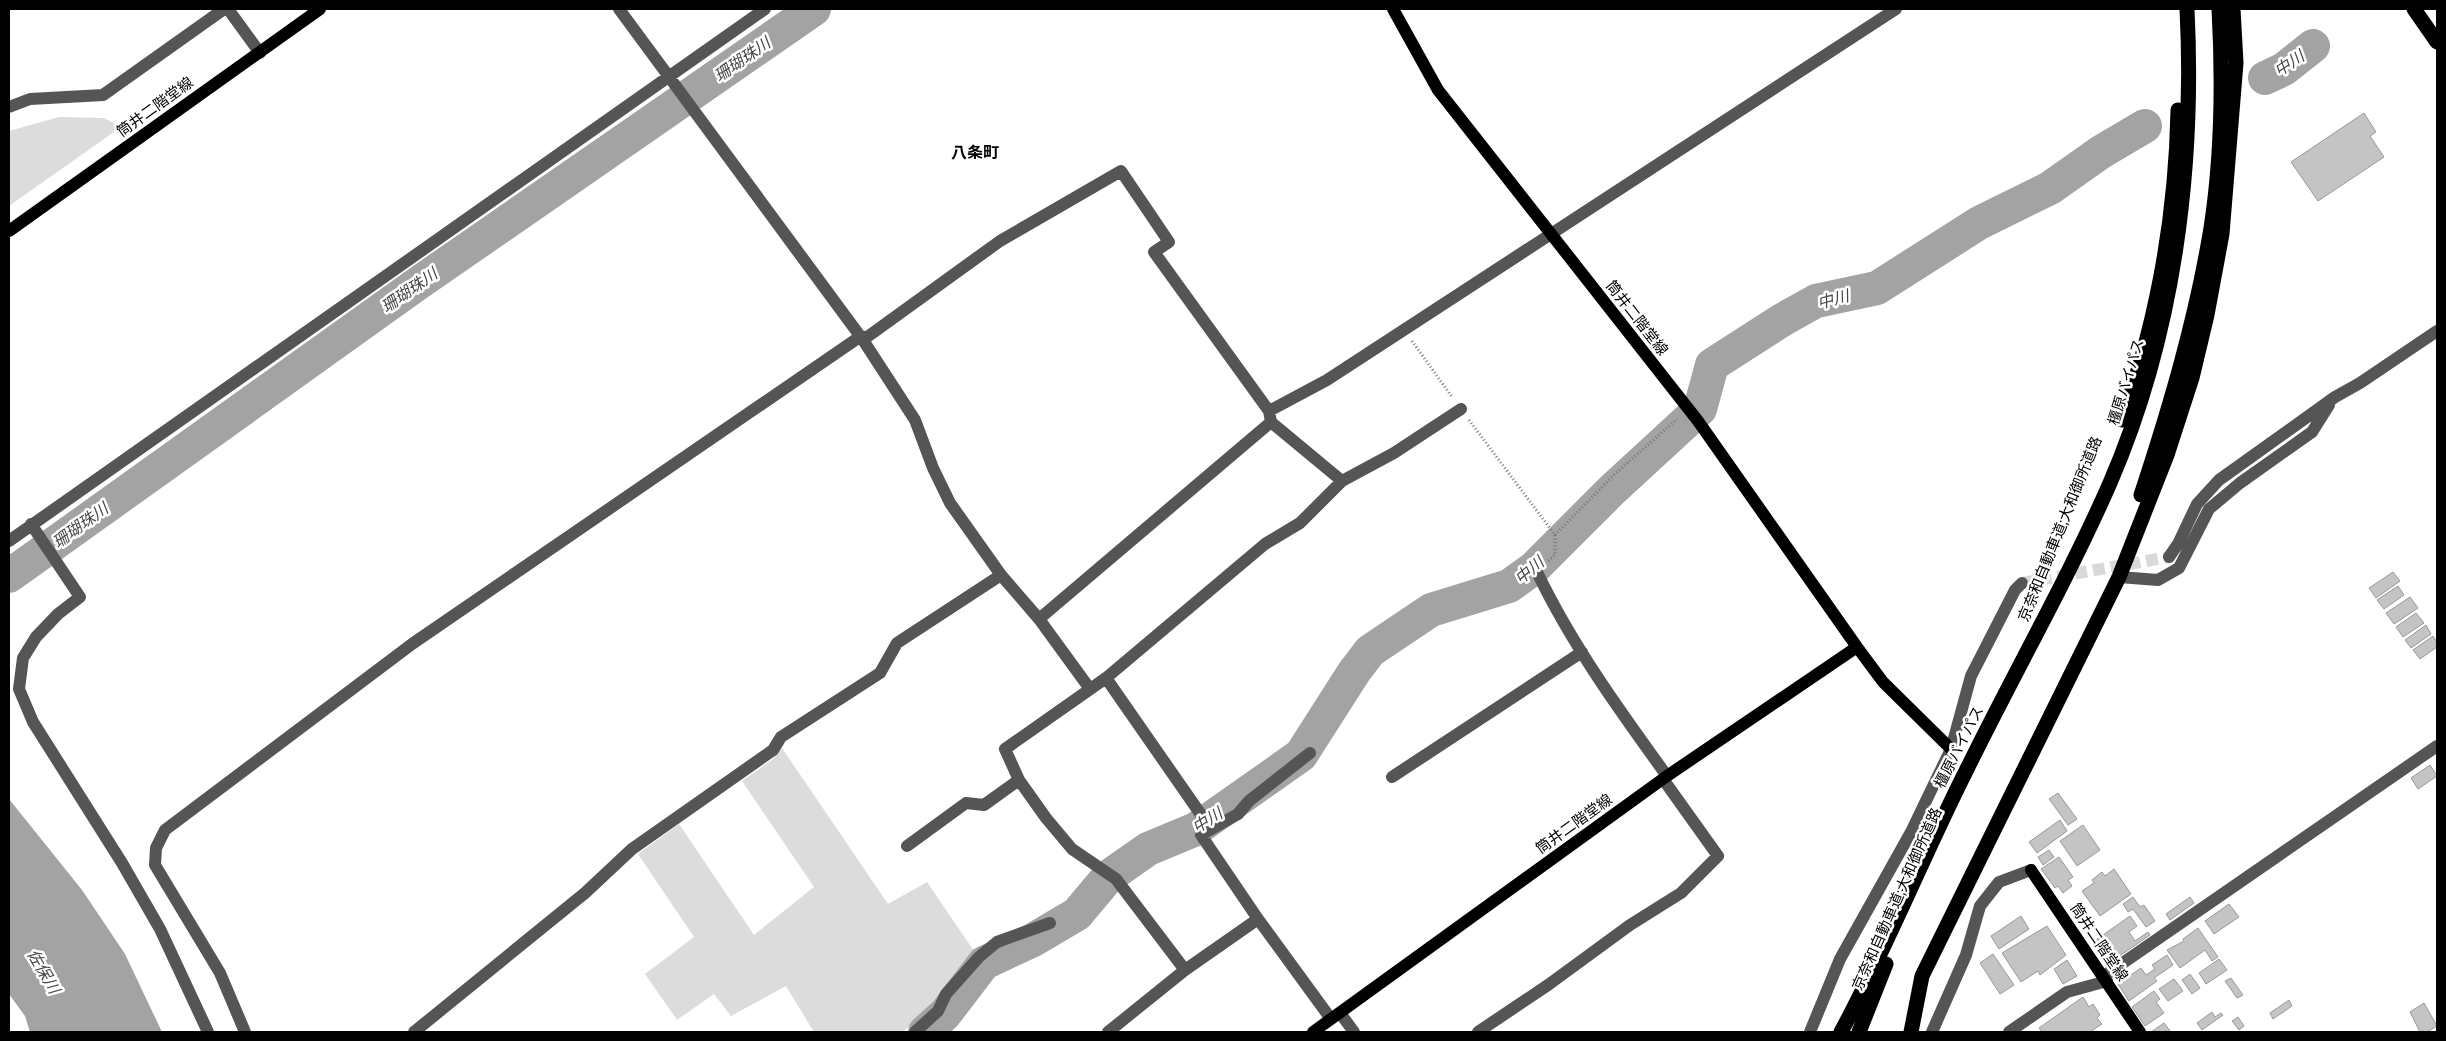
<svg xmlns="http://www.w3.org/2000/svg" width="2446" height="1041" font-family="Montserrat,'Noto Sans JP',sans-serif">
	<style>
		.green { fill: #dcdcdc }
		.water { fill: #a3a3a3 }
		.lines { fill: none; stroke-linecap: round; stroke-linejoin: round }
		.river { stroke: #a3a3a3; stroke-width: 34 }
		.building { fill: #c4c4c4; stroke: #999 }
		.minor-tunnel { stroke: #d9d9d9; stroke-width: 12; stroke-dasharray: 12 6; stroke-linecap: butt }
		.path { stroke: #777; stroke-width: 3; stroke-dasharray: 1 2.5; stroke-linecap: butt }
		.minor { stroke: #555; stroke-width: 12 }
		.major { stroke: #000; stroke-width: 12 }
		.highway { stroke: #000; stroke-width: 15 }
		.labels { text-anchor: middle; stroke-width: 5; stroke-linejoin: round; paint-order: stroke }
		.street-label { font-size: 15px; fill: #000; stroke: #fff }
		.water-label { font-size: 16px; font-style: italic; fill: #444; stroke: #fff }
		.neighbourhood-label { font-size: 16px; font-weight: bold; fill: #000; stroke: #fff }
	</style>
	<rect width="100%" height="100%" fill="#fff"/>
	<path class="green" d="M59 117 104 118 121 127 9 206V131Z
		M782 748 888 904 927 882 974 951 921 1016 903 1032H814L786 986 731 1016 714 994 677 1020 645 974 694 937 638 854 679 824 754 935 814 887 742 781 773 759Z"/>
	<path class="water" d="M9 799 82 890 125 954 162 1032H30L25 1016 9 994Z"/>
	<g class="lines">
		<path class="river" d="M2265 78 2284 69 2313 46
			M9 576 417 284 814 9
			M925 1032 945 1014 984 963 1033 940 1077 914 1108 877 1148 849 1196 829 1301 755 1354 672 1370 651 1431 610 1509 586 1534 568 1612 490 1700 409 1712 365 1782 320 1816 301 1877 288 1979 223 2050 188 2101 152 2145 126"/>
	</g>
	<path class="building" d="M2364 113 2376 132 2370 136 2384 157 2318 201 2291 162Z
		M2393 572 2400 581 2376 598 2369 588Z
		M2398 586 2404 595 2384 609 2377 600Z
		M2410 597 2418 608 2394 624 2386 613Z
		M2416 613 2424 623 2403 637 2396 627Z
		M2426 625 2431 634 2411 648 2405 640Z
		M2433 636 2437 642V647L2420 659 2413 650Z
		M2430 765 2437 776 2418 789 2411 778Z
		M2058 793 2077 819 2068 825 2049 799Z
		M2060 820 2067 831 2037 853 2029 842Z
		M2083 825 2100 850 2077 866 2060 841Z
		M2049 850 2054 857 2043 865 2038 857Z
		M2059 857 2073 877 2068 880 2072 886 2063 893 2058 886 2055 888 2041 869Z
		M2114 869 2131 894 2100 916 2082 891 2094 883 2092 880 2102 872 2105 876Z
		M2133 897 2140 907 2144 905 2155 921 2146 927 2133 909 2128 912 2123 904Z
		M2190 897 2194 903 2170 920 2166 914Z
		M2229 904 2239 917 2214 934 2205 921Z
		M2021 916 2029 929 1999 949 1991 936Z
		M2130 916 2137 926 2129 932 2135 941 2148 932 2150 935 2108 964 2093 942Z
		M2047 926 2066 955 2040 975 2038 971 2021 982 2002 953Z
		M2198 928 2218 957 2212 961 2205 950 2180 968 2167 950 2184 941 2183 939Z
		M1993 954 2014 985 2000 994 1980 963Z
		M2167 955 2173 965 2154 978 2157 981 2129 1001 2118 984 2141 968 2146 975 2155 969 2152 965Z
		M2219 959 2227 970 2206 984 2199 973Z
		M2067 960 2077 976 2063 984 2054 969Z
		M2190 974 2200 988 2192 994 2182 980Z
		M2231 978 2243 995 2237 998 2225 981Z
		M2174 979 2183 991 2168 1001 2159 989Z
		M2154 991 2160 999 2156 1002 2164 1013 2145 1026 2132 1007Z
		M2083 997 2089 1007 2093 1004 2100 1015 2097 1018 2102 1024 2090 1032H2042L2039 1028Z
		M2289 1000 2292 1006 2273 1019 2270 1013Z
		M2424 1003 2437 1026 2427 1032H2420L2410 1012Z
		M2212 1012 2215 1017 2221 1013 2223 1015 2202 1030 2197 1023Z
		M2238 1017 2244 1026 2239 1030 2232 1021Z
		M2164 1023 2171 1032H2151Z"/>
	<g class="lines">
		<path class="minor-tunnel" d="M2022 583 2169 557"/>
		<path class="path" d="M1412 341 1452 397
			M1469 420 1555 535V555L1547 562
			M1555 535 1616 473 1677 419"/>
		<path class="minor" d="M228 9 260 53
			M619 9 863 340 915 420 933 468 950 503 1001 575 1039 619 1090 689
			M9 107 30 99 103 95 224 9
			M863 340 1000 241 1121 171 1169 242 1154 252 1269 411
			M1271 422 1342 481
			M31 524 80 597 58 614 36 637 23 658 19 689 33 722 122 863 160 929 208 1032
			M9 541 765 9
			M2169 557 2178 544 2197 504 2219 480 2335 397 2360 383 2437 331
			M1537 572C1572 645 1620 711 1667 776
			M2119 577 2158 580 2179 568 2209 509 2240 483 2312 432 2329 405
			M1039 619 1271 422 1269 411 1327 380 1896 9
			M1106 678 1211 829
			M1310 753 1249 801 1238 814 1201 835 1258 919 1331 1019
			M1392 777 1582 652
			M907 846 966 803 984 805 1019 780
			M1185 970 1116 879 1072 849 1046 818 1019 780 1005 749 1106 678 1265 544 1300 523 1342 481 1394 453 1461 409
			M2104 976 2437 746
			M1340 1013 1354 1032
			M245 1032 220 973 155 865 156 848 165 830 412 644 861 336
			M414 1032 585 893 632 849 773 750 781 737 880 673 897 643 1001 575
			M915 1032 938 1011 946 994 979 957 997 942 1050 923
			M1108 1032 1185 970 1258 919
			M1478 1032 1548 985 1630 925 1681 893 1718 856 1663 779
			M1810 1032 1840 959 1911 832 1951 749 1971 676 2015 590 2022 583
			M1932 1032 1966 955 1980 906 1999 882 2031 870
			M2009 1032 2067 992 2107 981"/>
		<path class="major" d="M1393 9 1438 90 1698 421 1857 647 1883 682 1951 749
			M9 231 320 9
			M2031 870 2140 1032
			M1313 1032 1667 776 1857 647"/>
		<path class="highway" d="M2414 9 2437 42
			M2122 420C2157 321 2176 214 2178 110
			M2141 495C2170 407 2196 319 2211 228 2222 156 2223 81 2219 9
			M1841 1032C1887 947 1923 856 1967 769 2014 673 2067 581 2110 483 2174 335 2195 169 2187 9
			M1859 1032 1886 964
			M1911 1032 1922 976 2119 577 2167 455 2192 378 2207 315 2222 234 2236 63 2233 9"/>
	</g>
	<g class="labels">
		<g class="street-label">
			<text transform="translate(155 107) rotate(-36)" y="5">筒井二階堂線</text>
			<text transform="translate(1637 318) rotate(52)" y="5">筒井二階堂線</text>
			<text transform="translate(2126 382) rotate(-73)" y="5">橿原バイパス</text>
			<text transform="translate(2060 529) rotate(-68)" y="5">京奈和自動車道;大和御所道路</text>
			<text transform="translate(1959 747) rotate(-63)" y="5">橿原バイパス</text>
			<text transform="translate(1574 824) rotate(-36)" y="5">筒井二階堂線</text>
			<text transform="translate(1897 899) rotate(-66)" y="5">京奈和自動車道;大和御所道路</text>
			<text transform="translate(2099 942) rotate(56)" y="5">筒井二階堂線</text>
		</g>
		<g class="water-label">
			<text transform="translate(742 59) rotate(-35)" y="6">珊瑚珠川</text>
			<text transform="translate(2289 63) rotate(-34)" y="6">中川</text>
			<text transform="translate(409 290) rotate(-35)" y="6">珊瑚珠川</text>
			<text transform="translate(1833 299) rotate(-15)" y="6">中川</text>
			<text transform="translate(80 525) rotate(-36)" y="6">珊瑚珠川</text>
			<text transform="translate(1529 570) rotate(-40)" y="6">中川</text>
			<text transform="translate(1207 820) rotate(-33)" y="6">中川</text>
			<text transform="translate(44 971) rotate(60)" y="6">佐保川</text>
		</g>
		<g class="neighbourhood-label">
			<text x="975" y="158">八条町</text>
		</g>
	</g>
	<rect width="2446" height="1041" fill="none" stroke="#000000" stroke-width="20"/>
</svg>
